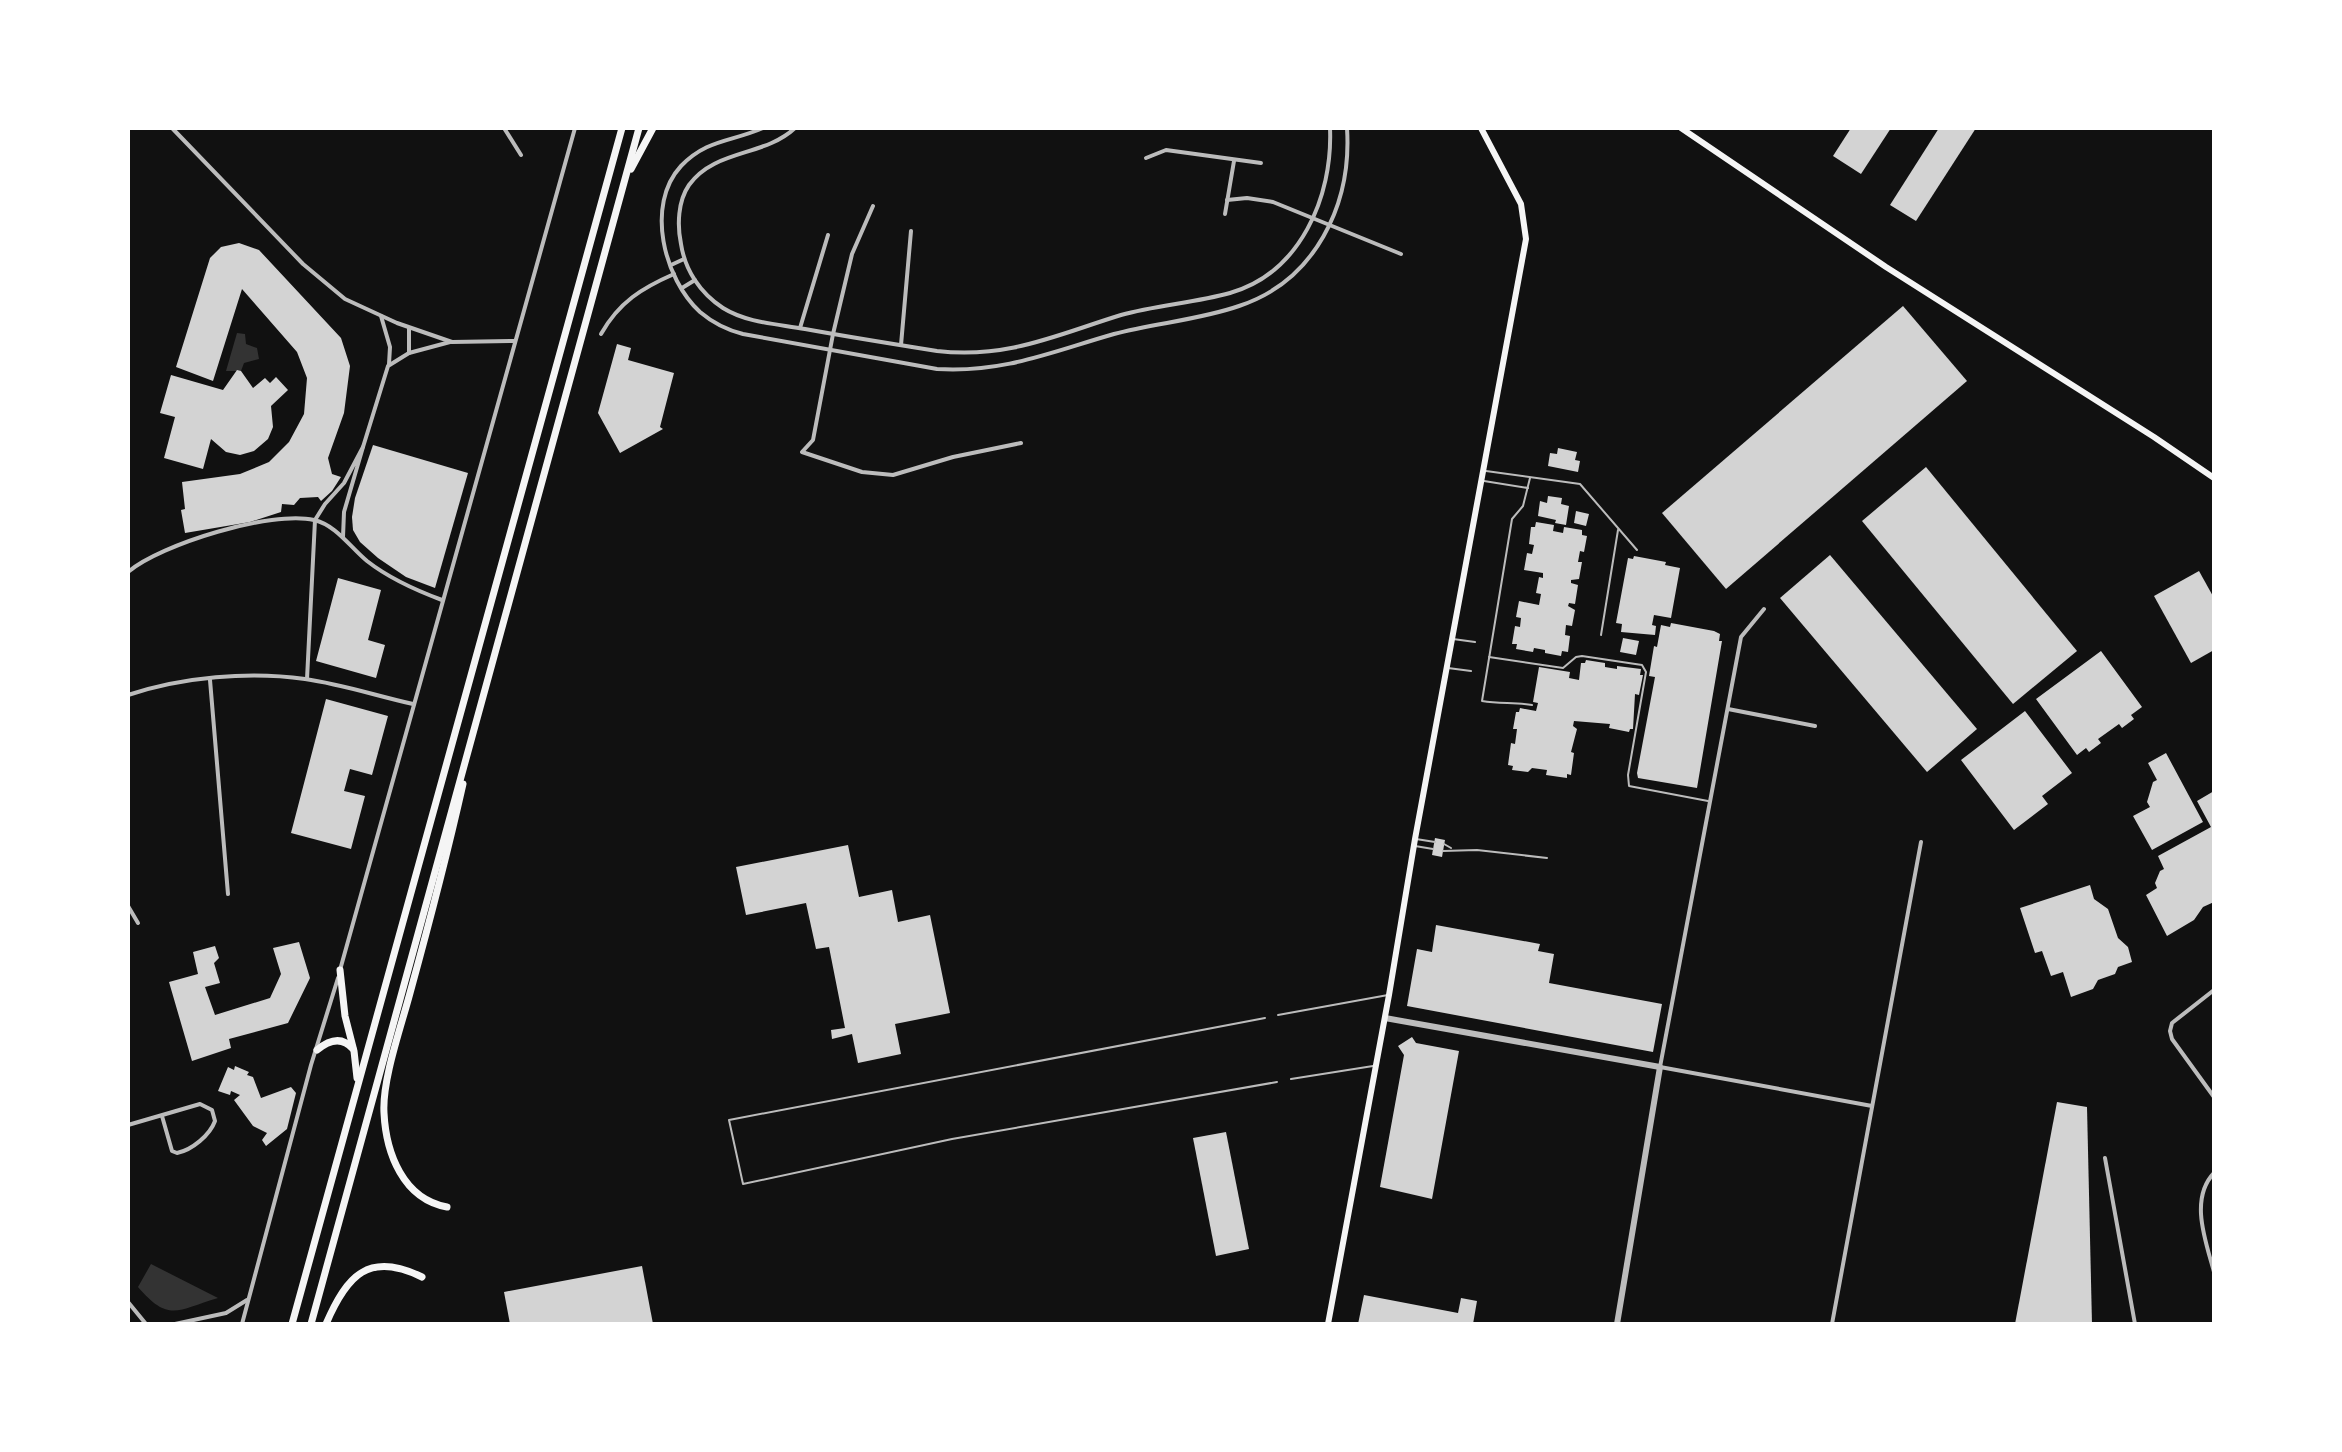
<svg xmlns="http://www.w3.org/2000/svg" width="2342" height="1452" font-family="Inter,sans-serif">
<rect width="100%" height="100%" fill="#111"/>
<g fill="#333">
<polygon points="237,333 245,334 246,344 257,348 259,359 244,363 241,371 226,371"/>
<path d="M 151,1264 L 218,1298 C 177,1310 169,1323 138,1287 Z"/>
</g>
<g fill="#d3d3d3">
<polygon points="1851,128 1891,128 1861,174 1833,156"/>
<polygon points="1939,128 1976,128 1916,221 1890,205"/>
<polygon points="239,243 259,250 341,338 350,366 344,413 328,458 332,474 341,477 332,491 321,501 318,497 300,498 294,505 282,504 281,512 250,522 185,533 181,510 185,509 182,482 240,474 269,462 289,442 304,414 307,378 297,352 242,289 213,381 176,367 210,258 221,247"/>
<polygon points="1903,306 1967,381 1726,589 1662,513"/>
<polygon points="617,344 631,348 628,360 674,373 660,427 663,429 620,453 598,413"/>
<polygon points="237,370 241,371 253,388 265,378 270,383 276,377 288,390 271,406 273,427 268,439 254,451 240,455 226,452 211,439 203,469 164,458 175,417 160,413 171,375 223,390"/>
<polygon points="373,445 468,473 435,588 406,577 378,558 360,542 353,530 352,517 355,498"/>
<polygon points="1558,448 1577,452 1575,460 1580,461 1578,472 1548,466 1550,453 1557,454"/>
<polygon points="1926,467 2077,651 2013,704 1862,521"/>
<polygon points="1548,496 1562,498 1561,504 1569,506 1566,525 1555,523 1556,520 1538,516 1540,501 1547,503"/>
<polygon points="1576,511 1589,514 1586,526 1574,523"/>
<polygon points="1536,522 1554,525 1553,531 1563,533 1564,527 1582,530 1582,535 1587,536 1584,552 1580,551 1578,562 1582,562 1579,579 1571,580 1571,583 1578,585 1575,604 1569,603 1568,606 1575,610 1572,626 1566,625 1565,635 1570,636 1568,652 1562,651 1561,656 1545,653 1545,650 1534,648 1533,652 1516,649 1517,644 1512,644 1515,626 1520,627 1521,618 1516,617 1519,601 1539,605 1541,594 1536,593 1539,577 1543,578 1543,573 1524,570 1527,553 1532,554 1534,545 1529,544 1531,527 1535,527"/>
<polygon points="1830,555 1977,729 1927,772 1780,598"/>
<polygon points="1634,556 1666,562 1665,565 1680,568 1671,618 1654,615 1652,625 1656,626 1655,635 1621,632 1622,624 1616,623 1628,558 1633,559"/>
<polygon points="2199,571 2214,598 2214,650 2191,663 2154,596"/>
<polygon points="338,578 381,590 368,640 385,645 376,678 316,661"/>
<polygon points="1671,623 1714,631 1720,634 1719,641 1722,641 1697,788 1638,778 1637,773 1655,677 1649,676 1654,646 1657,647 1661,625 1670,627"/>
<polygon points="1623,638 1639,641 1636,655 1620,652"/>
<polygon points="2101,651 2142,707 2131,715 2134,719 2122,728 2119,724 2098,739 2101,743 2089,752 2086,748 2077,755 2036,699"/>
<polygon points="1586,660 1605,663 1605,667 1617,669 1617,666 1641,669 1640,675 1643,675 1639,695 1635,694 1633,729 1630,729 1629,732 1609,728 1610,724 1574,721 1573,726 1577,729 1571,752 1574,753 1571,775 1567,774 1567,778 1546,775 1547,770 1532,768 1528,772 1512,770 1513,766 1508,765 1511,743 1515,744 1517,729 1513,729 1516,712 1519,712 1520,708 1536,711 1538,703 1533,702 1539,667 1570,672 1569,678 1579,680 1581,663 1585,663"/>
<polygon points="326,699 388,716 372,775 350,769 344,791 365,796 351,849 291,833"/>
<polygon points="2025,711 2072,773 2042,796 2048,804 2014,830 1961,760"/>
<polygon points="2166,753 2203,822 2152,850 2133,816 2150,807 2147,802 2153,782 2157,780 2148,763"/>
<polygon points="2214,791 2214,902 2203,907 2194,920 2167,936 2146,895 2157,888 2155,883 2160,871 2164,869 2158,856 2211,827 2197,801"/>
<polygon points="1435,838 1445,840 1442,857 1432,855"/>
<polygon points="848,845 859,897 892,890 898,922 930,915 950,1013 895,1024 901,1054 858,1063 852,1034 832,1039 831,1030 845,1028 829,947 816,949 806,903 746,915 736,867"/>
<polygon points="2090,885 2094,899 2108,909 2118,938 2128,947 2132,962 2118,967 2115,974 2098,980 2093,989 2071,997 2063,972 2051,976 2042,951 2035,953 2020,908"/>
<polygon points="1436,925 1540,944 1538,951 1554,954 1549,983 1662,1004 1653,1052 1407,1006 1417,949 1432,952"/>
<polygon points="299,942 310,978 288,1023 229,1039 231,1048 192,1061 169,982 198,974 193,952 215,946 219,958 214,963 220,983 205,987 215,1015 270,998 281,974 273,948"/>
<polygon points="1412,1037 1416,1043 1459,1051 1432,1199 1380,1187 1404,1055 1398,1046"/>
<polygon points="235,1066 249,1072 247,1075 253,1077 261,1098 291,1087 296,1093 287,1129 266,1146 262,1140 267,1133 253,1126 234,1100 240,1095 231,1091 230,1095 218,1091 228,1067 234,1070"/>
<polygon points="2057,1102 2087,1107 2092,1324 2015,1324"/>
<polygon points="1226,1132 1249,1249 1216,1256 1193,1138"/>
<polygon points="642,1266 653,1324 510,1324 504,1292"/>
<polygon points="1364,1295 1458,1313 1461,1298 1477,1301 1473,1324 1358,1324"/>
</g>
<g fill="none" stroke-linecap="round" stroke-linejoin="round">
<g stroke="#bcbcbc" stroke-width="2">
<polyline points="1486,471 1580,484 1637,550"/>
<path d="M 1530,478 L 1523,506 L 1512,519 L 1482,701 C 1500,704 1515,702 1532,705"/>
<polyline points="1484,481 1528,488"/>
<polyline points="1601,635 1618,530"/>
<polyline points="1453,639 1475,642"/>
<polyline points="1489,657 1563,668 1576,657 1582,656 1642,665 1646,672 1628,775 1629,786 1708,801"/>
<polyline points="1448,668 1471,671"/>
<polyline points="1416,839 1435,842"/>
<polyline points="1444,844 1451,848"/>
<polyline points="1415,846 1433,849"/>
<polyline points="1443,851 1477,850 1547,858"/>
<polyline points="1278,1015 1388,995"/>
<polyline points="1265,1018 729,1120 743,1184 952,1139 1277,1082"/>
<polyline points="1291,1079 1373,1066"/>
</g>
<g stroke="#bcbcbc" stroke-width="4">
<polyline points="172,128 303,264 345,299 397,323 452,342 514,341"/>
<polyline points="504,128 521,155"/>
<path d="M 763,128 C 731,142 707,139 681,166 C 645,205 664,279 700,312 C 713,323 727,330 743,334 L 937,369 C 1004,373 1051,352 1114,334 C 1155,323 1199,320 1239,306 C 1315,281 1352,205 1347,128"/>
<path d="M 795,128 C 764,157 715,149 689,185 C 678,201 677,225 681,244 C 685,270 700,293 723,308 C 747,323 778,324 805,329 C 849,337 893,344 937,351 C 1008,359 1056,335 1121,315 C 1157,305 1194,303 1230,293 C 1300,273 1333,197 1330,128"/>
<polyline points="1146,158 1166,150 1261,163"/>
<polyline points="1227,200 1247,198 1273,202 1401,254"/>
<polyline points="873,206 852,254 833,334 813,440 802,452 862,472 893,475 953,457 1021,443"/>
<polyline points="1225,214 1234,161"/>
<polyline points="671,265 684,259"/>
<polyline points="682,288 695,280"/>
<polyline points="381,316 390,347 389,364"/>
<polyline points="409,328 409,353"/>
<polyline points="800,328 828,235"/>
<path d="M 601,334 C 619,302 642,288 674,274"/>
<polyline points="901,345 911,231"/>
<polyline points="363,447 388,366 409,353 450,342"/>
<path d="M 128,572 C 161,544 272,510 314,520 C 336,525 350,547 367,561 C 390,579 415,590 442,600"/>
<polyline points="1764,609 1741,637 1660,1067 1872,1106"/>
<polyline points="307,679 315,520 325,504 344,483 363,447 344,512 343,537"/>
<polyline points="210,680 228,894"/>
<path d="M 128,695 C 182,677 249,671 305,679 C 341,684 377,696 413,704"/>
<polyline points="1728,709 1815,726"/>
<polyline points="128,906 138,923"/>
<polyline points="340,970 575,128"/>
<polyline points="2214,990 2172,1023 2170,1031 2172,1039 2214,1097"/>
<path d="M 128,1125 L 200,1104 L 212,1110 L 215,1121 C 210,1135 192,1150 177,1153 L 172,1151 L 162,1116"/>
<polyline points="2105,1158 2135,1324"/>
<path d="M 2214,1173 C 2189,1199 2206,1242 2214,1272"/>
<polyline points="128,1302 146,1324"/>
<polyline points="175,1324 226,1313 247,1300"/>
<polyline points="242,1324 311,1065 338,978"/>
<polyline points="1832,1324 1921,842"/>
</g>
<polyline stroke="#bcbcbc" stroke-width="6" points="1385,1018 1660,1067 1617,1324"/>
<g stroke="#f5f5f5" stroke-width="6">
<polyline points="1681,128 1886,267 2154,437 2214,478"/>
<polyline points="1328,1324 1389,995 1415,839 1526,239 1521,204 1481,128"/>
</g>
<g stroke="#f5f5f5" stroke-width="7">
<polyline points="631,169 653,128"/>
<polyline points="340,970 345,1016 354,1051 357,1078"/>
<path d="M 317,1050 C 329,1040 342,1036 353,1049"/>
<path d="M 447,1207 C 403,1199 386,1153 384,1113 C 382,1080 401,1027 410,993 C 429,924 447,855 463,784"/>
<polyline points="292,1324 622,128"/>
<polyline points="311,1324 639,128"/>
<path d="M 326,1324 C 347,1275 369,1251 422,1277"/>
</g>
</g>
<rect width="2342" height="1452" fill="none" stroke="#ffffff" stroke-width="260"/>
</svg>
